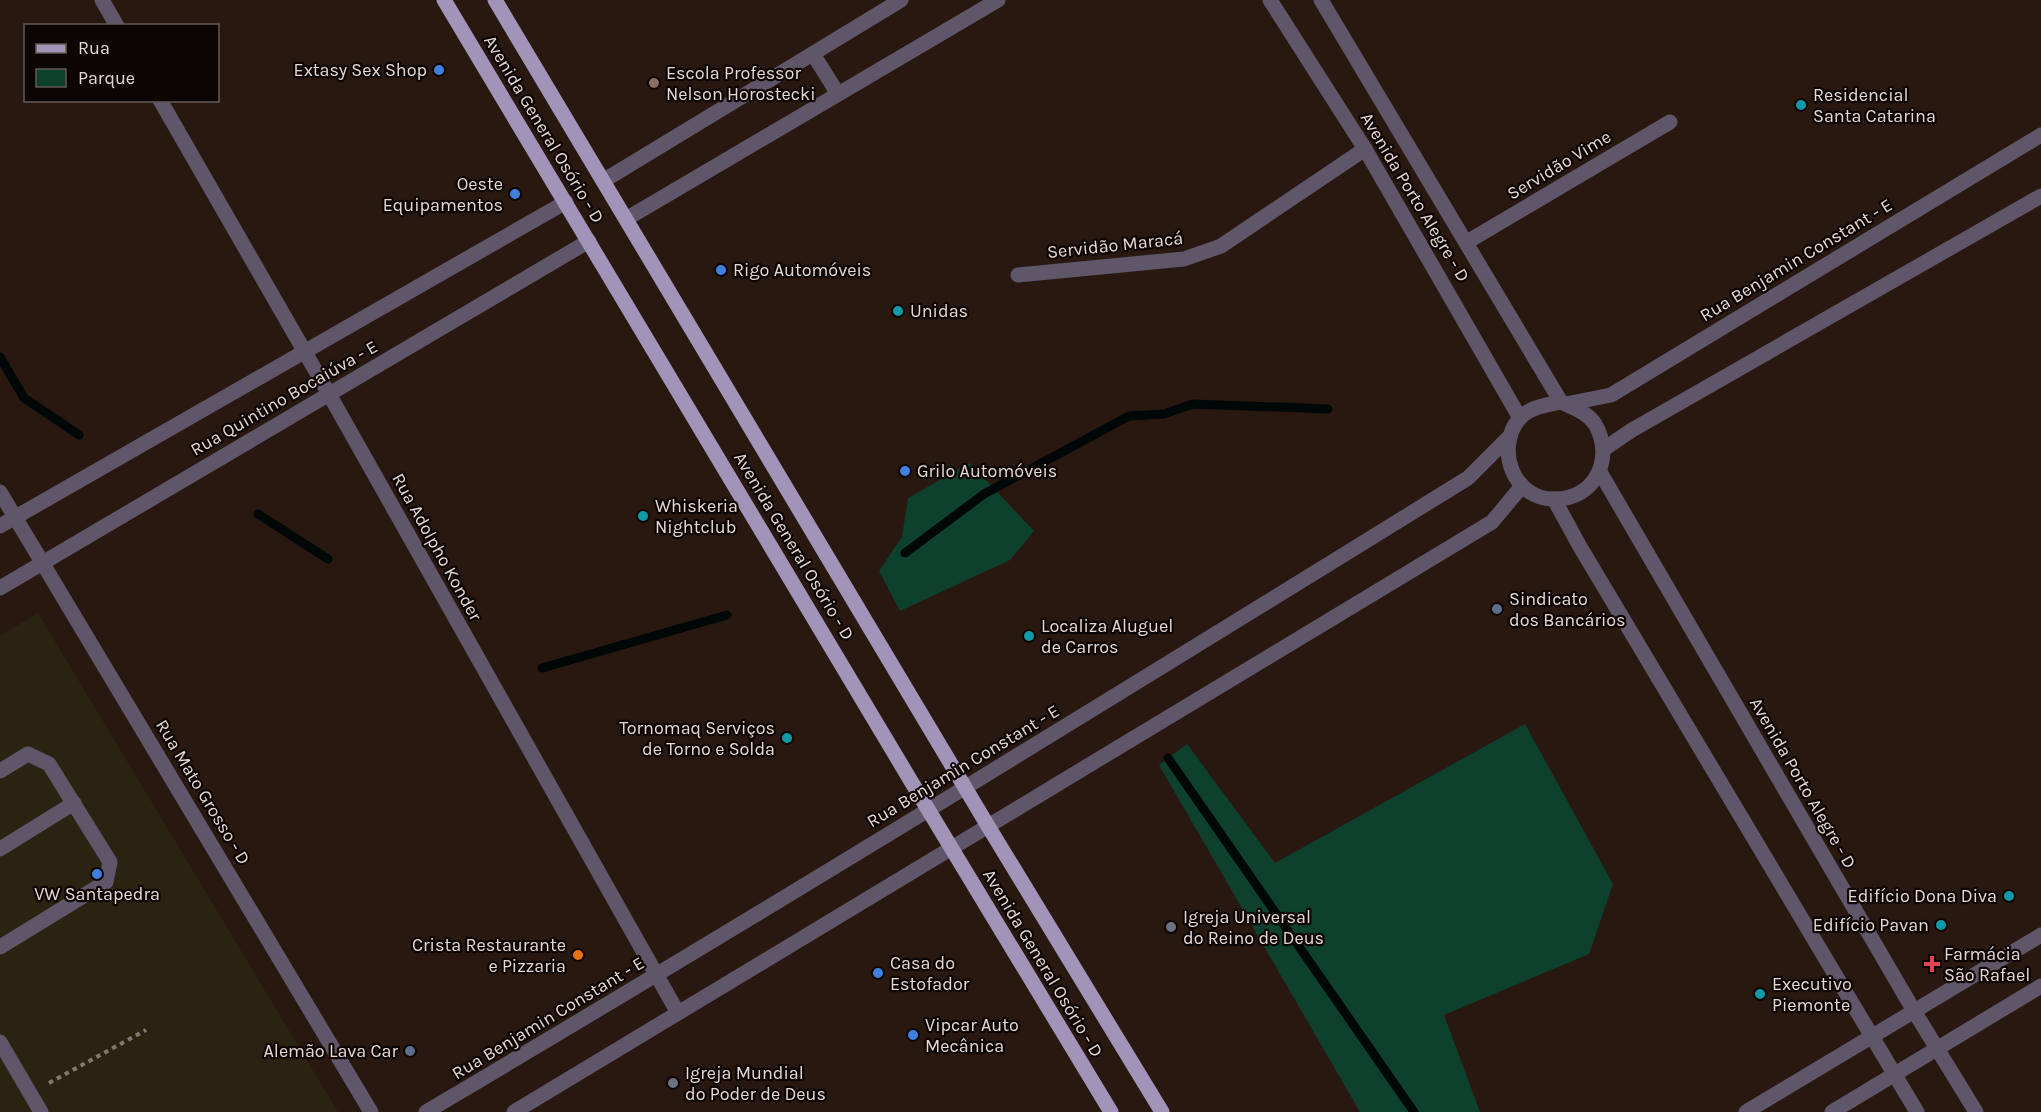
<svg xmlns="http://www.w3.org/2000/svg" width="2041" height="1112" font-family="Karla,sans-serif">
<rect width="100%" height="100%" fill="#291810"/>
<polygon fill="#2a2312" points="38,613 338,1112 0,1112 0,636"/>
<g fill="#0d412e">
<polygon points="970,463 1034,531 1010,560 900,611 879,571 902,537 908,498"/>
<polygon points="1525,724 1613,884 1589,954 1444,1015 1480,1112 1360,1112 1159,765 1187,744 1275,863"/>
</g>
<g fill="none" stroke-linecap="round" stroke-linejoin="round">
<g stroke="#000707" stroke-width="9">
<polyline points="0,357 24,398 79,435"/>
<polyline points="258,514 328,559"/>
<polyline points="905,553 984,494 1129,416 1164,414 1193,404 1328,409"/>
<polyline points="542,668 727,615"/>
<polyline points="1168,758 1414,1112"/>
</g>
<polyline stroke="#85766f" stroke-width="4" stroke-dasharray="4.5 4.5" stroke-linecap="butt" points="49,1083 146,1030"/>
<g stroke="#5f5769" stroke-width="15">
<polyline points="102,0 117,26"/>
<polyline points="1270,0 1365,149 1520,418"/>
<polyline points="1321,0 1561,402"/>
<polyline points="813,54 838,94"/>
<polyline points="160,100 329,394 678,1013"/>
<polyline points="603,181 901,0"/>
<polyline points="626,219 998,0"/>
<polyline points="1467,242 1670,122"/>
<polyline points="1018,275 1184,259 1221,246 1365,149"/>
<path d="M 1561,402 C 1573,408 1587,412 1595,424 C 1615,458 1595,500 1554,499 C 1513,499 1495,449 1519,419 C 1529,407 1547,405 1561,402 Z"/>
<polyline points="1566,404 1611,395 2041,135"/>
<polyline points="1604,449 1632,430 2041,196"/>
<polyline points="1600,472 1914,1011 1976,1112"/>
<polyline points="0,492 371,1112"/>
<polyline points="1554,499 1579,545 1917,1112"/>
<polyline points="0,526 566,202"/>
<polyline points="0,588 589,241"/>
<polyline points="0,771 28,754 49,764 110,862 106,882 0,947"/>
<polyline points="0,849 74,803"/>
<polyline points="0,1042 41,1112"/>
<path d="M 426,1112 C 776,905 1122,692 1468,478 L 1509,437"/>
<polyline points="514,1112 1492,522 1522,486"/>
<polyline points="1746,1112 2041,935"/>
<polyline points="1832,1112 2041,986"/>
</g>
<g stroke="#a293b8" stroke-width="15">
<path d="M 444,0 C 667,371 886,743 1111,1112"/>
<polyline points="495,0 988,826 1162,1112"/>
</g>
</g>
<g fill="#3f7fe0" stroke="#0c0503" stroke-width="2">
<circle cx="439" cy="70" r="6"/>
<circle cx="515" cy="194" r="6"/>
<circle cx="721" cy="270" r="6"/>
<circle cx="905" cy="471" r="6"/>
<circle cx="97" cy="874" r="6"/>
<circle cx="878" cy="973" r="6"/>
<circle cx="913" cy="1035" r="6"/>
</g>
<circle fill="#8d6e63" stroke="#0c0503" stroke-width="2" cx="654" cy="83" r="6"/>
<g fill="#0f9aa8" stroke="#0c0503" stroke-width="2">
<circle cx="1801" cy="105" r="6"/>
<circle cx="898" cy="311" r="6"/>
<circle cx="643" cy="516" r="6"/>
<circle cx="1029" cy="636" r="6"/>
<circle cx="787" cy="738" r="6"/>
<circle cx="2009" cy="896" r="6"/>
<circle cx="1941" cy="925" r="6"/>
<circle cx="1760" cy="994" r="6"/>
</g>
<g fill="#5c6f8a" stroke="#0c0503" stroke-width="2">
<circle cx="1497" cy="609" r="6"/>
<circle cx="410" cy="1051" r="6"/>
</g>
<g fill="#6b7280" stroke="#0c0503" stroke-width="2">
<circle cx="1171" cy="927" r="6"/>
<circle cx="673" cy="1083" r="6"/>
</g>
<circle fill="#e8710a" stroke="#0c0503" stroke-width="2" cx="578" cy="955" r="6"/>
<path fill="#e0444e" stroke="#0c0503" stroke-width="2" d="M1929 955h6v6h6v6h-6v6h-6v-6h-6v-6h6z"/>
<g text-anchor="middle" stroke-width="4.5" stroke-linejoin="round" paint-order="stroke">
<g font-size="18" fill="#e6d9d4" stroke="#0c0503" text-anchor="start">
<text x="427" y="76" text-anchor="end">Extasy Sex Shop</text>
<text x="666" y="79">Escola Professor<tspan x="666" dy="21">Nelson Horostecki</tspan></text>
<text x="1813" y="101">Residencial<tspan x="1813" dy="21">Santa Catarina</tspan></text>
<text x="503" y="190" text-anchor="end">Oeste<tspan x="503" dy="21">Equipamentos</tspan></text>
<text x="733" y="276">Rigo Automóveis</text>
<text x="910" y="317">Unidas</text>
<text x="917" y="477">Grilo Automóveis</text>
<text x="655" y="512">Whiskeria<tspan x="655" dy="21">Nightclub</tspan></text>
<text x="1509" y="605">Sindicato<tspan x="1509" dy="21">dos Bancários</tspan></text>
<text x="1041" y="632">Localiza Aluguel<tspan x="1041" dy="21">de Carros</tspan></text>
<text x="775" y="734" text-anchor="end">Tornomaq Serviços<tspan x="775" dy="21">de Torno e Solda</tspan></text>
<text x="97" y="900" text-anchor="middle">VW Santapedra</text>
<text x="1997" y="902" text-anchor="end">Edifício Dona Diva</text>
<text x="1183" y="923">Igreja Universal<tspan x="1183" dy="21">do Reino de Deus</tspan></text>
<text x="1929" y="931" text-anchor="end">Edifício Pavan</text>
<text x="566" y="951" text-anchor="end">Crista Restaurante<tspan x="566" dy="21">e Pizzaria</tspan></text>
<text x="1944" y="960">Farmácia<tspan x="1944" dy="21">São Rafael</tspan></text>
<text x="890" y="969">Casa do<tspan x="890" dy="21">Estofador</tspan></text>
<text x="1772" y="990">Executivo<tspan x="1772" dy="21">Piemonte</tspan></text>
<text x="925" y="1031">Vipcar Auto<tspan x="925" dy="21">Mecânica</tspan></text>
<text x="398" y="1057" text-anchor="end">Alemão Lava Car</text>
<text x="685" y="1079">Igreja Mundial<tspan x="685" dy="21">do Poder de Deus</tspan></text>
</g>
<g font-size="18" fill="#e6d9d4" stroke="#0c0503">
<text transform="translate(544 129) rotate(59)" y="6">Avenida General Osório - D</text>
<text transform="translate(1559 165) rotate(-31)" y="6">Servidão Vime</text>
<text transform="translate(1415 197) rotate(59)" y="6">Avenida Porto Alegre - D</text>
<text transform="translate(1115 245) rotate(-6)" y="6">Servidão Maracá</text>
<text transform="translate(1796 260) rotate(-31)" y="6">Rua Benjamin Constant - E</text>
<text transform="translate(284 398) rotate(-30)" y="6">Rua Quintino Bocaiúva - E</text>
<text transform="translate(794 546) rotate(59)" y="6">Avenida General Osório - D</text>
<text transform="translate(437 547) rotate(61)" y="6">Rua Adolpho Konder</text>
<text transform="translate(963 766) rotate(-31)" y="6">Rua Benjamin Constant - E</text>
<text transform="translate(1803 783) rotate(60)" y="6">Avenida Porto Alegre - D</text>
<text transform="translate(203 792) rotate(59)" y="6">Rua Mato Grosso - D</text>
<text transform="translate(1043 963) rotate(59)" y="6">Avenida General Osório - D</text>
<text transform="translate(548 1018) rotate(-31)" y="6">Rua Benjamin Constant - E</text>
</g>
</g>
<rect x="24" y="24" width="195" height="78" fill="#0c0503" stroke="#635a57" stroke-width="1.5"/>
<rect x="36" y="44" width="30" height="9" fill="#a293b8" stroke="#635a57" stroke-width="1.5"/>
<text x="78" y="54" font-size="18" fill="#e6d9d4">Rua</text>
<rect x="36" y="69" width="30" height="18" fill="#0d412e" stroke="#635a57" stroke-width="1.5"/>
<text x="78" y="84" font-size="18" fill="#e6d9d4">Parque</text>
</svg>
